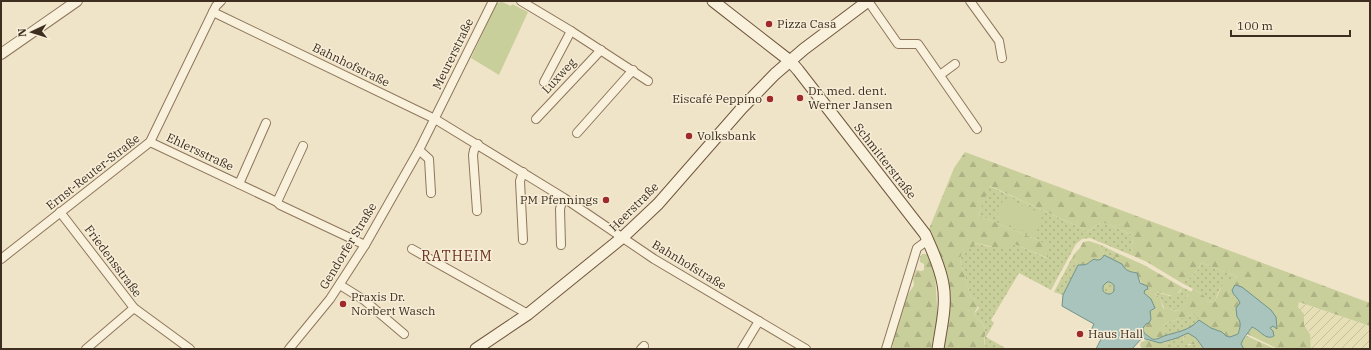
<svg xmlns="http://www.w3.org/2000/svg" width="1371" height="350" font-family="'IBM Plex Serif',serif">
<defs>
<pattern id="farmland-furrows" width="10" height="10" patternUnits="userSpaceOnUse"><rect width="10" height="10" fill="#e6deb5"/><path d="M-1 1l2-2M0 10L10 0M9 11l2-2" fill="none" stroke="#c6bf9b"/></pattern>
<pattern id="grass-dots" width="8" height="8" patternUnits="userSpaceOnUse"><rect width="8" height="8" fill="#c9cf9b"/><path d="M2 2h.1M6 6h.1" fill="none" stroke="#aeb285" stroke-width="1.8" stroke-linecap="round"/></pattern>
<pattern id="forest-firs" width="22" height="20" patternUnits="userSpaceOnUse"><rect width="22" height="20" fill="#c9cf9b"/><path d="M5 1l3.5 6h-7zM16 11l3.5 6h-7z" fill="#aeb285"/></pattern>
</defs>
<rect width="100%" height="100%" fill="#f0e4c8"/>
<polygon fill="url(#farmland-furrows)" points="1299,302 1370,326 1370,349 1311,349 1310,333 1304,325 1302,312 1298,307"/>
<g fill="url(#grass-dots)">
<path d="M 989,186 L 1088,231 L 1102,222 L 1133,235 L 1133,238 L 1131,255 L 1090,238 L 1082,239 L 1076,244 L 1051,290 L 1019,273 L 991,320 L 994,323 L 986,337 L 1007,349 L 986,349 C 983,340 986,338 985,330 C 985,324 977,319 974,314 L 979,308 L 976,300 L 971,297 L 960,260 L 962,251 L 974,243 L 990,247 L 1014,244 L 1047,258 L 1040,241 L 978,215 Z"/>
<polygon points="1101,245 1117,253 1115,255 1115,261 1104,255 1100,248"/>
<polygon points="1074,254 1074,258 1078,265 1063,295 1054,292"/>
<path d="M 1202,263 L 1238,277 C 1222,283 1221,285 1215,301 L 1208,302 C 1201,292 1191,288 1180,282 C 1191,280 1196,272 1202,263 Z"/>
<circle cx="1109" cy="288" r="6"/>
<polygon points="1182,287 1192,292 1187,296 1182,307 1179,311 1164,308 1160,298 1155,294 1156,292 1170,296 1180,292"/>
<path d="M 1194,314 L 1198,315 L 1199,320 C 1190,330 1176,334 1164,336 L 1164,327 L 1166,323 Z"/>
<polygon points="1184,335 1183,341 1189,345 1198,342 1204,349 1169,349 1170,344 1165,342"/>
</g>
<g fill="url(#forest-firs)">
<path d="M 965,152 L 1370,303 L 1370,326 L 1299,302 L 1298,307 L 1304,314 L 1304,325 L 1310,334 L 1311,349 L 1278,349 L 1247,334 L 1252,327 C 1259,330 1264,335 1271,338 L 1274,336 L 1270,328 L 1273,326 L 1276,317 L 1271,310 L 1242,287 L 1236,285 L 1236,296 L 1239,299 L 1240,303 L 1236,308 L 1237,317 C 1242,322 1240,327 1238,334 L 1230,337 L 1226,336 L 1222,332 L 1211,328 L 1199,320 L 1198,316 L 1194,314 L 1166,323 L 1164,327 L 1164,336 L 1159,339 L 1152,339 L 1144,333 L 1143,328 L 1146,324 L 1149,323 L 1151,319 L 1150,311 L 1153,310 L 1154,305 L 1149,297 L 1144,293 C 1146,286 1139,281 1137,273 C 1131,272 1125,271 1122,264 L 1115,261 L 1115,255 L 1117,253 L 1144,265 L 1182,287 C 1175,301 1169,294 1157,292 L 1155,294 L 1160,298 L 1163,308 C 1169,308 1173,311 1179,311 C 1182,307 1183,302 1186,298 C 1188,294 1191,293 1193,289 L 1204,296 L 1208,302 L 1215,301 L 1224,281 L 1238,277 L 1202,263 C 1195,272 1192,280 1180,282 L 1147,262 L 1131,255 L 1133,238 L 1133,235 L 1102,222 L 1088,231 L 990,186 L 978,215 L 1040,241 L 1048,246 L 1048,258 L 1014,244 L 1006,250 L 975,243 L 971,249 L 962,251 L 960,260 L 971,297 C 983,303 978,305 974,314 C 977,319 985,324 985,330 C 986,338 982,339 986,349 L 941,349 L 945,326 L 929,229 L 954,168 Z"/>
<path d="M 1089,241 L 1101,245 L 1100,248 L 1104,255 L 1103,258 L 1097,261 L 1094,259 C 1088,265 1085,265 1078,265 L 1074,258 L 1074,254 L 1080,248 L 1083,242 Z"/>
<polygon points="922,254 928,254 935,273 937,306 937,321 931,349 892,349 895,332 907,296 914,285 913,278 916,270 921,271 924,270 924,264 920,262 920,257"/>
<path d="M 1185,333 C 1191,332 1196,336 1198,342 L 1195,344 L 1186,344 L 1183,341 Z"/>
<polygon points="1247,336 1275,349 1244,349 1241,344 1242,340"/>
<path d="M 1147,340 C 1155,343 1163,341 1170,344 L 1169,349 L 1143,349 L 1140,346 L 1141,342 Z"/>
</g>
<g fill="#c9cf9b">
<polygon points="502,2 511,6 512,4 528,12 499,75 471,58 497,3"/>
<polygon points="1004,198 1043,214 1035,236 995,219"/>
</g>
<path fill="#a9c4bc" stroke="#6f938a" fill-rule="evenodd" d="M 1104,255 L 1122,264 C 1125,271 1131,272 1137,273 L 1140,283 L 1147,286 L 1148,289 L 1145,290 L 1144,293 L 1151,299 L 1155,308 L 1150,311 L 1151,319 L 1149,323 L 1146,324 L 1143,328 L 1144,333 L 1152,339 C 1157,340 1159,338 1164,336 C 1176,332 1189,331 1199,320 L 1211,328 L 1222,332 L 1226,336 L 1230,337 L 1238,334 C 1240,328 1242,322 1237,317 L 1236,308 L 1240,303 C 1238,297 1233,296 1232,290 L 1235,285 L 1242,287 L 1271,310 L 1276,317 L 1277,329 L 1273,326 L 1270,328 L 1273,331 L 1274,336 C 1266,341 1260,330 1252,327 C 1248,333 1243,338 1241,344 L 1244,349 L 1204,349 L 1196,338 L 1188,333 L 1177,338 L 1160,343 L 1142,338 L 1132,349 L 1096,349 L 1101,339 L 1090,332 L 1094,324 L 1062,306 L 1063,295 L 1078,265 C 1089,265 1086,264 1094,259 C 1098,261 1102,260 1104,255 ZM 1107,282 L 1110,282 L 1114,285 L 1114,291 C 1111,295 1107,295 1103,291 L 1103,286 Z"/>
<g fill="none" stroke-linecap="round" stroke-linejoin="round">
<g stroke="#8d765c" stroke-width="10">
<g id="minor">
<polyline points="521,1 571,31 648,81"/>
<polyline points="868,1 898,44 918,44 977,129"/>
<polyline points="970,1 999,41 1002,58"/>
<polyline points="213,12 435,119 564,198 654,259 806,349"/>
<polyline points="940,75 955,64"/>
<polyline points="544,82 571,31"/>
<polyline points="536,119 601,50"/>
<polyline points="577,133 633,70"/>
<polyline points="150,142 277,202 280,205 365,245"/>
<polyline points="419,150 429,159 431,193"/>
<polyline points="523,172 520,181 523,240"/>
<polyline points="239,184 266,123"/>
<polyline points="277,202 303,146"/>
<polyline points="477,211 473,155 474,150 478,144"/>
<polyline points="60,212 134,308 190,349"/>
<polyline points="561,245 560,209 563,198"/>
<polyline points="412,249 528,314"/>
<polyline points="1,259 150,142 213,12 216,6 221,1"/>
<polyline points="340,285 364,300 404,334"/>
<polyline points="86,349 134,308"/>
<polyline points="289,349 330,299 365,245 419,150 493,1"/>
<polyline points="641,349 644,346"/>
<polyline points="742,349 759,321"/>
<polyline points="886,349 917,248 928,240"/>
</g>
</g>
<g stroke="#8d765c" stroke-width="12">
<polyline id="tertiary" points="1,54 77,1"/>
</g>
<g stroke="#6f573f" stroke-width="13">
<g id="secondary">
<path d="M 713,1 L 790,61 L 798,70 L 925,234 C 932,250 940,266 943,284 C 947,305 941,328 938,349"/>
<polyline points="476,349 528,314 623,237 658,204 742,108 775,74 804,49 868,1"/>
</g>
</g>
<use href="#minor" stroke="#faf1dc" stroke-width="8"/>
<use href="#tertiary" stroke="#faf1dc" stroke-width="10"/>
<use href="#secondary" stroke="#faf1dc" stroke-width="11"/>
</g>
<g fill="#9e2a2b" stroke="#f7eed8" stroke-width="1.5">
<circle cx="769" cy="24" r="4"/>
<circle cx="800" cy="98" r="4"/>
<circle cx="770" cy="99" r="4"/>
<circle cx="689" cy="136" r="4"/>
<circle cx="606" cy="200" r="4"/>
<circle cx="343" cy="304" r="4"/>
<circle cx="1080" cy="334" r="4"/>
</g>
<g text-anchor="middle" stroke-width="3" stroke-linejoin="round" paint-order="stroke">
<g font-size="12" fill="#3d2e20" stroke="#f7eed8" text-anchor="start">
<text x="777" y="28">Pizza Casa</text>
<text x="808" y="95">Dr. med. dent.<tspan x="808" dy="14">Werner Jansen</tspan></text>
<text x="762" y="103" text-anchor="end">Eiscafé Peppino</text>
<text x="697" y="140">Volksbank</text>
<text x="598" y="204" text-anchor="end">PM Pfennings</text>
<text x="351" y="301">Praxis Dr.<tspan x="351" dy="14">Norbert Wasch</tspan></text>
<text x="1088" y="338">Haus Hall</text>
</g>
<g font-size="12" fill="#3d2e20" stroke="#f7eed8">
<text transform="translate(453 54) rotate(-64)" y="4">Meurerstraße</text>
<text transform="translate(351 65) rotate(26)" y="4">Bahnhofstraße</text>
<text transform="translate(559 76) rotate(-47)" y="4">Luxweg</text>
<text transform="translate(200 152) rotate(25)" y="4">Ehlersstraße</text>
<text transform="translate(885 161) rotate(52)" y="4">Schmitterstraße</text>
<text transform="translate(93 172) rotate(-38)" y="4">Ernst-Reuter-Straße</text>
<text transform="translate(634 207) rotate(-45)" y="4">Heerstraße</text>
<text transform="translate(348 246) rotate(-59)" y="4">Gendorfer Straße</text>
<text transform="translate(113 261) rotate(53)" y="4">Friedensstraße</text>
<text transform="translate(689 265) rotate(31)" y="4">Bahnhofstraße</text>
</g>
<g font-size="14" letter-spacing="1" fill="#6b2e1e" stroke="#f7eed8">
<text x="457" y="261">RATHEIM</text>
</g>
</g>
<rect width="1371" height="350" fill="none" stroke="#3d2e20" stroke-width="4"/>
<g transform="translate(32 32) rotate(266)" stroke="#f7eed8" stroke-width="3" paint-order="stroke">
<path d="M0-3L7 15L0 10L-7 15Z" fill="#3d2e20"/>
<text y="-6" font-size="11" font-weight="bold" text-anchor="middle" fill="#3d2e20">N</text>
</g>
<path d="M1231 30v6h119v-6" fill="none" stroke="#3d2e20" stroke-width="2"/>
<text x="1237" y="30" font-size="12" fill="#3d2e20" stroke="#f7eed8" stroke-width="3" paint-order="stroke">100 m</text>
</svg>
